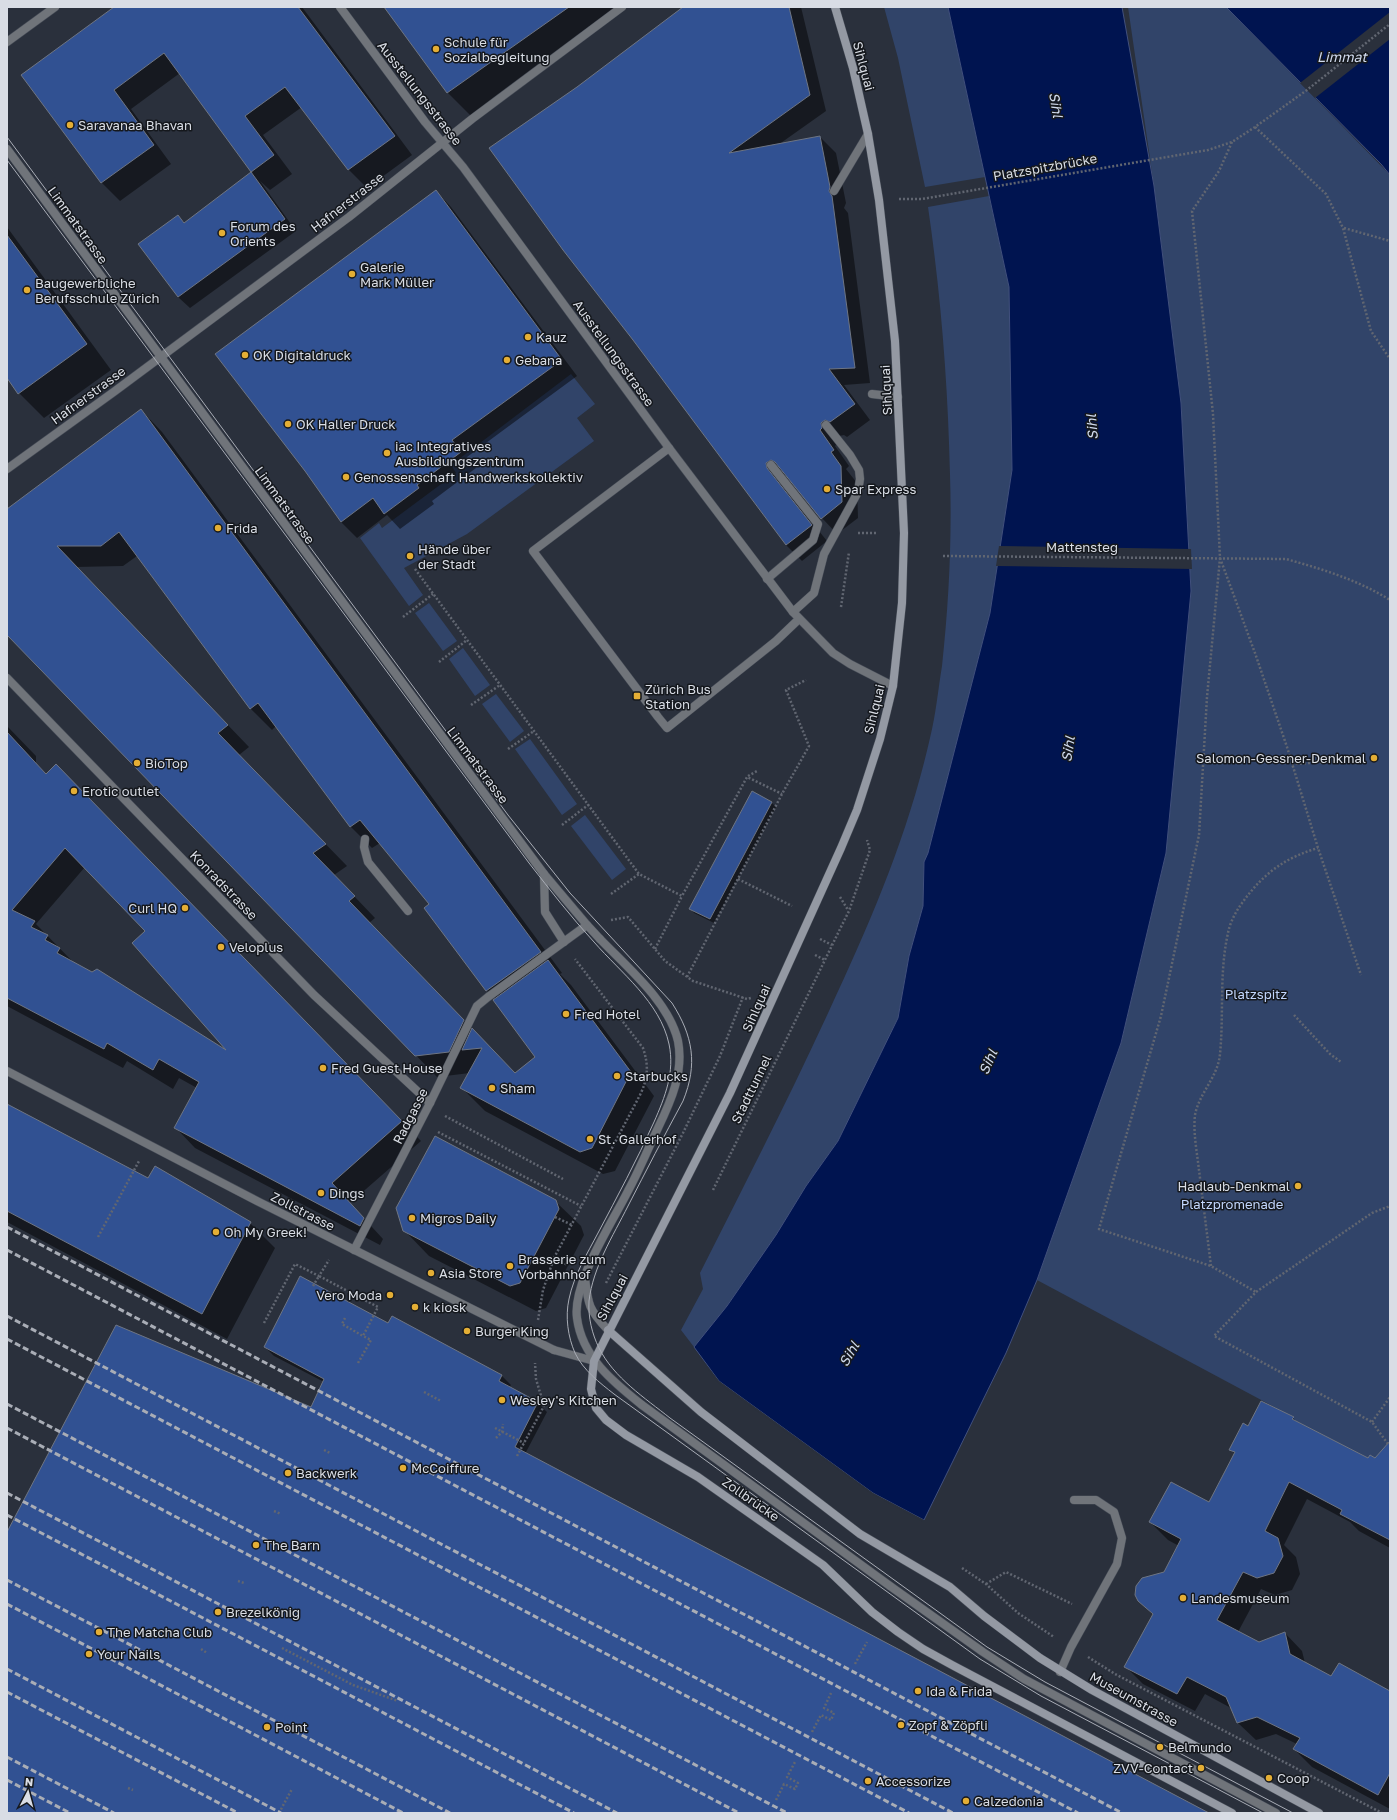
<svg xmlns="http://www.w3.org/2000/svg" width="1397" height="1820" font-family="'Golos Text',sans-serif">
<rect width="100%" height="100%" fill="#2a303c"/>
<g fill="#314469">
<polygon points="884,7 948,7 985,177 925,187 898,58"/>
<polygon points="1128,7 1226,7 1390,175 1390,1442 1375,1458 1370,1455 1368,1458 1292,1419 1293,1417 1037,1280 1121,1043 1166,853 1191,591 1181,403 1154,186"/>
<path d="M 989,196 L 1009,287 L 1012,470 L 990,613 L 928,854 L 924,862 L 923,906 L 909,956 L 898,1018 L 838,1141 L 806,1186 L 776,1235 L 727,1306 L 694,1347 L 681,1330 L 703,1289 L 700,1273 C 744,1186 788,1100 829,1011 C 871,921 908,835 930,738 C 936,714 938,690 942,666 C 949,602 952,539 950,475 C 948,385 941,296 928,207 Z"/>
<polygon points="571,374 595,404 577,418 594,441 467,534 404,568 423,595 409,606 360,538 379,523 382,528 456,473 451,465"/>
<polygon points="429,603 457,641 443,651 415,613"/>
<polygon points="463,648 490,685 475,696 449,659"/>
<polygon points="496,694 524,731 510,742 482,704"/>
<polygon points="530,739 577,804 562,815 515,749"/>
<polygon points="585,815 626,869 612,880 571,826"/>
</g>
<g fill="#001450" stroke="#41507d">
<polygon points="948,7 1122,7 1154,186 1181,403 1191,591 1166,853 1121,1043 1037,1280 1006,1353 924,1520 873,1493 719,1381 694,1347 727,1306 776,1235 806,1186 838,1141 898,1018 909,956 923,906 924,862 928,853 990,613 1012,470 1009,287"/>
<polygon points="1226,7 1390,7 1390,175 1381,164"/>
</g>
<g fill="#2a303c">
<polygon points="1390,12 1390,39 1315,98 1300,83"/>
<polygon points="999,546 1191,549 1192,569 996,566"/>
<polygon points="692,1346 719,1381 873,1493 924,1520 923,1522 872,1494 718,1383"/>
</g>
<g fill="#0007" fill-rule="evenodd">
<polygon points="114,7 302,7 412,155 367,188 349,170 302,107 263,135 292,174 270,190 260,181 296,231 190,308 178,297 139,244 178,216 185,223 253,172 180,73 131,109 171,164 120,201 102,183 22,75"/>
<polygon points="385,7 625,7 471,116 448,93"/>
<polygon points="685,7 801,7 826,111 778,145 820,137 836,153 846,203 844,208 848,213 870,383 844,385 870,420 847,437 844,435 839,436 837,444 835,446 849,466 846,469 857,483 858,518 837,534 822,518 786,475 781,479 782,485 827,541 802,561 786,545 634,339 578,88"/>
<polygon points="436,191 451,207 577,376 467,457 476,468 432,501 434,504 400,529 387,515 357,538 341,522 306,470"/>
<polygon points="7,227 111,370 44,418 19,393 7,377"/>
<path d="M 141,410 L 162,432 L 562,973 L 560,974 L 571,985 L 654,1096 L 615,1171 L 603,1174 L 485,1111 L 462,1088 L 470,1073 L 437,1077 L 7,634 L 7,509 ZM 137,556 L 250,708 L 272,730 L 276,726 L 351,827 L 372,848 L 380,843 L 430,904 L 425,908 L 487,991 L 496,999 L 536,1057 L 516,1074 L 369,923 L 375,918 L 334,875 L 347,866 L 239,755 L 249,747 L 76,567 L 123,566 Z"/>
<path d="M 7,726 L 36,756 L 36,763 L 47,775 L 76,785 L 421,1141 L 350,1203 L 383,1239 L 380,1245 L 195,1148 L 176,1128 L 197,1088 L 179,1078 L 173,1089 L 127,1061 L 123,1068 L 7,1006 ZM 85,867 L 147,931 L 230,1053 L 76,965 L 36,924 Z"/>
<polygon points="752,792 772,803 776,807 714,923 694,913 690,908"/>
<polygon points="7,1105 148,1180 250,1223 275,1248 227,1339 7,1222"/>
<polygon points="555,1201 581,1226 584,1235 546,1308 536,1311 429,1256 404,1230"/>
<polygon points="389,1325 502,1376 511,1385 509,1388 538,1403 547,1412 525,1454 1208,1813 7,1813 7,1535 311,1408 324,1382 274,1356 265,1347"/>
<polygon points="1293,1418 1299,1424 1368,1459 1376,1459 1390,1443 1390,1548 1359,1531 1350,1522 1307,1499 1284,1545 1296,1557 1300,1574 1292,1590 1275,1595 1261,1589 1238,1632 1259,1643 1285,1633 1302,1651 1305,1663 1331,1677 1390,1692 1390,1809 1312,1767 1294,1749 1297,1744 1276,1734 1256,1740 1238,1723 1231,1708 1205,1694 1195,1711 1143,1684 1126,1667 1153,1615 1139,1601 1164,1573 1179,1546 1168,1540 1150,1522 1210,1504 1235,1454 1231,1449 1249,1427"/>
</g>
<g fill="#315192" stroke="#6e7583" fill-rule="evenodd">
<polygon points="114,7 298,7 395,136 348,170 285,87 245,116 274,155 251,172 164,53 114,90 154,145 101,183 21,75"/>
<polygon points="384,7 569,7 447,93"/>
<polygon points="683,7 789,7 810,95 729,153 820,136 830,187 829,191 832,196 855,368 829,369 855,404 830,422 825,420 821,423 822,428 820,430 834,450 831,452 841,466 842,502 821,519 775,462 771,460 766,463 767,468 812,525 786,545 633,340 563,250 489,148 577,87"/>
<polygon points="251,172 285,219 178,297 138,244 178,215 184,223"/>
<polygon points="436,190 562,360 452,440 461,452 417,485 419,488 384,514 373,498 341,522 305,471 215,354"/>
<polygon points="7,235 87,344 18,394 7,378"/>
<polygon points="141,409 541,952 486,991 424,908 429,904 360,820 350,827 258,703 250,709 119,532 101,546 57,546 228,725 218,733 326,844 313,853 355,896 349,901 464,1020 449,1052 415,1056 7,635 7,509"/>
<path d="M 7,732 L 46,774 L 56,764 L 402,1121 L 332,1183 L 364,1218 L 360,1226 L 174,1128 L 199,1082 L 159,1059 L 153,1070 L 107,1043 L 104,1049 L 7,998 ZM 65,848 L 145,931 L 132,943 L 226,1050 L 97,969 L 92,972 L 57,953 L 60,948 L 45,940 L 48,935 L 31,927 L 35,921 L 12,910 Z"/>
<polygon points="752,791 772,802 710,919 689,909"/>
<polygon points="548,960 631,1072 592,1148 580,1152 460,1088 482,1048 462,1050 472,1028 515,1073 535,1057 493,1000"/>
<polygon points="7,1104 148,1178 155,1166 251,1222 202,1314 7,1211"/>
<polygon points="435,1136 556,1200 559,1209 520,1283 510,1286 403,1231 396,1208"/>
<polygon points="300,1276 388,1323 392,1316 502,1375 499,1381 538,1402 515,1447 1209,1813 7,1813 7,1532 116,1325 311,1407 324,1379 264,1347"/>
<polygon points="1261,1401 1294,1417 1292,1419 1368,1458 1370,1455 1375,1458 1390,1441 1390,1540 1340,1514 1342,1510 1289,1482 1265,1531 1278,1538 1283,1556 1274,1573 1257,1578 1243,1572 1217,1620 1259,1642 1285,1632 1290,1654 1331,1676 1339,1663 1390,1691 1390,1773 1378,1795 1293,1749 1300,1738 1257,1717 1237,1723 1226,1697 1187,1677 1177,1694 1124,1667 1153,1614 1138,1601 1135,1595 1136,1586 1142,1578 1164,1572 1181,1539 1149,1522 1171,1482 1209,1502 1235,1452 1229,1450 1243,1423 1248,1426"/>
</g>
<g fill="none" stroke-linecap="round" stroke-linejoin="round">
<g stroke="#464c57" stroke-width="9">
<g id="lane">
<polyline points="834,191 868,134"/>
<polyline points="872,394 898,397"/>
<polyline points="669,448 533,551 658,717 667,728 776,641 799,619"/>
<polyline points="767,579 813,540 818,524 771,465"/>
<polyline points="793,612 814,593 824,554 858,492 860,479 859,470 850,455 826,425"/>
<polyline points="365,839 364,847 368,862 408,911"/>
<path d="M 600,939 C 627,967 669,1002 678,1041 C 684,1072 671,1101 658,1128 C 648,1149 639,1171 628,1191 C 612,1223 572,1283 577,1318 C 582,1357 613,1382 642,1405"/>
<path d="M 585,1278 C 588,1305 589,1310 608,1330"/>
<polyline points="554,1350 594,1361"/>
<polyline points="890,1586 983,1652 1024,1679 1276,1813"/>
<polyline points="1060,1672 1071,1647 1117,1564 1122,1538 1114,1512 1096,1500 1074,1500"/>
</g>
</g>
<g stroke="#464c57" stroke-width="9">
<g id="street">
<polyline points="340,7 425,122 463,167 669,448 793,612 833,653 850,664 893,686"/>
<polyline points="7,42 55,7"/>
<polyline points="7,149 544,874 587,925 600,939"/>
<polyline points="7,469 115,391 349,217 472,119 622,7"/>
<polyline points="7,678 314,995 430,1103"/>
<polyline points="544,874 545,912 564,942"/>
<polyline points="7,1071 259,1202 554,1350"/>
<polyline points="354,1250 430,1103 477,1006 488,997 587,925"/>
</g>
</g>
<g stroke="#464c57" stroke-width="9">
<g id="secondary">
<polyline points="835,7 853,68 868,134 879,200 895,341 904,533 902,603 893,686 880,739 857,810 841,848 730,1093 594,1361 591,1389 596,1408 606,1420 626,1435 698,1477 823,1565 872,1612 898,1632 923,1649 952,1665 1232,1813"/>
<polyline points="608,1330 701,1412 860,1534 950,1587 984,1616 1040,1658 1092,1690 1319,1813"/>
</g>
</g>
<g stroke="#616671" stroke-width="2.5" stroke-dasharray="2 2" stroke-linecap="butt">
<polyline points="1255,127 1326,194 1343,228 1371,331 1390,359"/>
<polyline points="1232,142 1219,171 1192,211 1213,414 1220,558 1207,697 1199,835 1161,1016 1099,1229 1211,1266 1256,1292"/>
<polyline points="899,199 922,199 1208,150 1232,142 1255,127 1307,90 1390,24"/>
<polyline points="1344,228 1390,241"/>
<polyline points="858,533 877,533"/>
<path d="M 943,556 L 1286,559 C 1322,569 1358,580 1390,600"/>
<polyline points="1220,558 1255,653 1287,747 1318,848 1361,975"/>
<polyline points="415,569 639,874 682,896 747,777 782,794"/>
<polyline points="841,607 849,552"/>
<polyline points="403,617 433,594"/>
<polyline points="439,662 467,640"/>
<polyline points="471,705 500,685"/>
<polyline points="508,749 534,731"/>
<polyline points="1292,764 1363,760"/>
<polyline points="748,776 757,771"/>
<polyline points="562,825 588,805"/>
<polyline points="738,879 792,906"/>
<polyline points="611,894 639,874"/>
<polyline points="840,897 848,910"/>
<polyline points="611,920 628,917 665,961 693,981 747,999 751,998"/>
<polyline points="820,939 832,945"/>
<polyline points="655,949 682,896"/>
<polyline points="815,955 825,960"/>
<polyline points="687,977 782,794 809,746 786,690 806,680"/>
<polyline points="1294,1015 1330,1054 1341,1062"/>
<polyline points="445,1116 563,1179"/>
<polyline points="438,1132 581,1206"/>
<polyline points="713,1190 840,929 849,911 870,850 867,840"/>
<polyline points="555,1217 572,1225"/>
<polyline points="98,1237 139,1161"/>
<polyline points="554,1258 568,1265"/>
<path d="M 1211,1266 C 1207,1234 1203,1202 1199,1170 C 1197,1152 1193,1133 1195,1115 C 1199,1093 1218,1077 1220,1054 C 1224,1014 1219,973 1228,933 C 1231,917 1242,902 1253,889 C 1271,868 1291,856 1318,848"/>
<polyline points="606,1283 683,1133 720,1056 743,997"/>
<polyline points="313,1286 319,1276 378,1307 363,1336 342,1324 345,1318"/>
<path d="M 538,1320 L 543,1290 L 554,1258 L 640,1095 C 648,1078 649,1066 643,1048 L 575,959"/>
<polyline points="264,1323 295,1264 319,1276 329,1260"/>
<polyline points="358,1363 371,1340 363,1336"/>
<polyline points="424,1392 441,1401"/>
<polyline points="1372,1422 1390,1397"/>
<polyline points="495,1428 524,1443"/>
<polyline points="496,1438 502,1432 503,1424"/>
<polyline points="1388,1444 1372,1422 1214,1336 1256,1292 1372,1213 1390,1206"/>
<polyline points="324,1450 330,1453"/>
<polyline points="517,1456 544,1406 536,1379 535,1363"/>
<polyline points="274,1511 281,1514"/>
<polyline points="962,1568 986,1584 1018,1613 1054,1637"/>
<polyline points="238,1581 244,1583"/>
<polyline points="986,1584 1006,1572 1072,1604"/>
<polyline points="282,1648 353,1685 398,1701"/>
<polyline points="201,1649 207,1653"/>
<polyline points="1088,1657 1115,1674 1382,1813"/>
<polyline points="855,1664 867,1642"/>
<polyline points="812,1732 821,1715 831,1720 834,1713 824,1708 831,1693"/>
<polyline points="128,1788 133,1790"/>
<polyline points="776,1800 784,1784 795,1789 798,1783 787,1777 795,1762"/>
<polyline points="279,1813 292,1789"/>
</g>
<use href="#lane" stroke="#70747a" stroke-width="8"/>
<use href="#street" stroke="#70747a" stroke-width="8"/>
<use href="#secondary" stroke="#9499a3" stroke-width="8"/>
<g stroke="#a9adb6" stroke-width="1">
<path d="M 7,137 L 508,815 L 570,893 L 672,1003 C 693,1036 698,1064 683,1101 C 664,1136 646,1171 628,1206 C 613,1236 593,1267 589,1301 C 588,1317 592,1334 599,1348 C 614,1378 645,1398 670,1418 L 987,1647 L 1045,1682 L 1293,1813"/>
<path d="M 7,160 L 529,863 C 550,890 571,917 594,942 C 621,973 660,1002 669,1044 C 675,1072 665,1097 654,1122 C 637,1160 617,1197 598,1233 C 587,1254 574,1275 569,1299 C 565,1317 568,1337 575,1353 C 583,1370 600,1383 614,1394 L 980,1659 L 1041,1696 L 1263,1813"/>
</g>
<g stroke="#a9adb6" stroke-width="3" stroke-dasharray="6 3" stroke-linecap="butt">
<polyline points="7,1227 1122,1813"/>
<polyline points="7,1250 1078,1813"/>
<polyline points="7,1316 953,1813"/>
<polyline points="7,1339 909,1813"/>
<polyline points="7,1404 787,1813"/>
<polyline points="7,1428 739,1813"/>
<polyline points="7,1493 617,1813"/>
<polyline points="7,1515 574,1813"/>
<polyline points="7,1580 450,1813"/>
<polyline points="7,1604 403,1813"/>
<polyline points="7,1669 281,1813"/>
<polyline points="7,1692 238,1813"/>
<polyline points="7,1757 114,1813"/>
<polyline points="7,1780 70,1813"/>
</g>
<g stroke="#464c57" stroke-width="9" stroke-linecap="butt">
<polyline id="lane-bridge" points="642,1405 890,1586"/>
</g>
<use href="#lane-bridge" stroke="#70747a" stroke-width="8"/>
</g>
<g fill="#e4ae35" stroke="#15181d" stroke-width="1.5">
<circle cx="436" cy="49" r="4"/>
<circle cx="70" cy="125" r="4"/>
<circle cx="222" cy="233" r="4"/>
<circle cx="352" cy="274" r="4"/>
<circle cx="27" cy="290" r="4"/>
<circle cx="528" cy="337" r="4"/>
<circle cx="245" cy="355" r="4"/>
<circle cx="507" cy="360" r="4"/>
<circle cx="288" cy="424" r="4"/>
<circle cx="387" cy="453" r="4"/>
<circle cx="346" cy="477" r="4"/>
<circle cx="827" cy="489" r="4"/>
<circle cx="218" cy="528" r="4"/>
<circle cx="410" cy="556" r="4"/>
<rect x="633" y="692" width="8" height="8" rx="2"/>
<circle cx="1374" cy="758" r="4"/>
<circle cx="137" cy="763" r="4"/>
<circle cx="74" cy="791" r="4"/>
<circle cx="185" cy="908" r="4"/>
<circle cx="221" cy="947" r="4"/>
<circle cx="566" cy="1014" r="4"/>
<circle cx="323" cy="1068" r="4"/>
<circle cx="617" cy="1076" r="4"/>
<circle cx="492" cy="1088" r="4"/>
<circle cx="590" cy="1139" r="4"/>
<circle cx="1298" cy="1186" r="4"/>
<circle cx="321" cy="1193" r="4"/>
<circle cx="412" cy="1218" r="4"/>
<circle cx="216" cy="1232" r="4"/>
<circle cx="510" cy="1266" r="4"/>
<circle cx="431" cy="1273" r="4"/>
<circle cx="390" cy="1295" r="4"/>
<circle cx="415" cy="1307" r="4"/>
<circle cx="467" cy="1331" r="4"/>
<circle cx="502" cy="1400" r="4"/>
<circle cx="403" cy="1468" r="4"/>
<circle cx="288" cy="1473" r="4"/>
<circle cx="256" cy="1545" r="4"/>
<circle cx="1183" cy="1598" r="4"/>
<circle cx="218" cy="1612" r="4"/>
<circle cx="99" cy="1632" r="4"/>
<circle cx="89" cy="1654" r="4"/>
<circle cx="918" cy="1691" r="4"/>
<circle cx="901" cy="1725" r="4"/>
<circle cx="267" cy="1727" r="4"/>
<circle cx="1160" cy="1747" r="4"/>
<circle cx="1201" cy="1768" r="4"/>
<circle cx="1269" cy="1778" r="4"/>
<circle cx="868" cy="1781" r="4"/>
<circle cx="966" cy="1801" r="4"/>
</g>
<g text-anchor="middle" stroke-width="3" stroke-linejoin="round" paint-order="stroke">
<g font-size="13" fill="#d9dde5" stroke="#15181d" text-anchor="start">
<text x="444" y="47">Schule für<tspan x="444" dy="15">Sozialbegleitung</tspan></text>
<text x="78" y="130">Saravanaa Bhavan</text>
<text x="230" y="231">Forum des<tspan x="230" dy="15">Orients</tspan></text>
<text x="360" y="272">Galerie<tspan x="360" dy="15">Mark Müller</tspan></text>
<text x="35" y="288">Baugewerbliche<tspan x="35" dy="15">Berufsschule Zürich</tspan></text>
<text x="536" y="342">Kauz</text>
<text x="253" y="360">OK Digitaldruck</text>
<text x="515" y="365">Gebana</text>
<text x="296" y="429">OK Haller Druck</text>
<text x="395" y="451">iac Integratives<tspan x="395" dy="15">Ausbildungszentrum</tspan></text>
<text x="354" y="482">Genossenschaft Handwerkskollektiv</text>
<text x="835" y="494">Spar Express</text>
<text x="226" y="533">Frida</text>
<text x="418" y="554">Hände über<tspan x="418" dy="15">der Stadt</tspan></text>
<text x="645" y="694">Zürich Bus<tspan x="645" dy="15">Station</tspan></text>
<text x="1366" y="763" text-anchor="end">Salomon-Gessner-Denkmal</text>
<text x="145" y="768">BioTop</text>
<text x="82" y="796">Erotic outlet</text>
<text x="177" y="913" text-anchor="end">Curl HQ</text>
<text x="229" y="952">Veloplus</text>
<text x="574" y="1019">Fred Hotel</text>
<text x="331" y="1073">Fred Guest House</text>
<text x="625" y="1081">Starbucks</text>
<text x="500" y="1093">Sham</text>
<text x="598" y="1144">St. Gallerhof</text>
<text x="1290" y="1191" text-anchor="end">Hadlaub-Denkmal</text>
<text x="329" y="1198">Dings</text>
<text x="420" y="1223">Migros Daily</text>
<text x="224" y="1237">Oh My Greek!</text>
<text x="518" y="1264">Brasserie zum<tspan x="518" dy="15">Vorbahnhof</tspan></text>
<text x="439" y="1278">Asia Store</text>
<text x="382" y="1300" text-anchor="end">Vero Moda</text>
<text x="423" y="1312">k kiosk</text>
<text x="475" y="1336">Burger King</text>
<text x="510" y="1405">Wesley's Kitchen</text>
<text x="411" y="1473">McCoiffure</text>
<text x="296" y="1478">Backwerk</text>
<text x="264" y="1550">The Barn</text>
<text x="1191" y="1603">Landesmuseum</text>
<text x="226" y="1617">Brezelkönig</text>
<text x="107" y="1637">The Matcha Club</text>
<text x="97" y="1659">Your Nails</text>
<text x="926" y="1696">Ida &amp; Frida</text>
<text x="909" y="1730">Zopf &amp; Zöpfli</text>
<text x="275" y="1732">Point</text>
<text x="1168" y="1752">Belmundo</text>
<text x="1193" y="1773" text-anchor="end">ZVV-Contact</text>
<text x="1277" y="1783">Coop</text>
<text x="876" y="1786">Accessorize</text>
<text x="974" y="1806">Calzedonia</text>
</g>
<g font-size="13" fill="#d9dde5" stroke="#15181d">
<text transform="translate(864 66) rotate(75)" y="5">Sihlquai</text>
<text transform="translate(420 93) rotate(52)" y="5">Ausstellungsstrasse</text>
<text transform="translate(1045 167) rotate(-10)" y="5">Platzspitzbrücke</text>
<text transform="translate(347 202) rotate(-38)" y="5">Hafnerstrasse</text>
<text transform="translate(78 225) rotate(54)" y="5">Limmatstrasse</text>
<text transform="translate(614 353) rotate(54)" y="5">Ausstellungsstrasse</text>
<text transform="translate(886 390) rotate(-93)" y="5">Sihlquai</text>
<text transform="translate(88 395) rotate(-36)" y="5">Hafnerstrasse</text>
<text transform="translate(285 505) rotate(54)" y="5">Limmatstrasse</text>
<text x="1082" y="552">Mattensteg</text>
<text transform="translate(874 709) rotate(-76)" y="5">Sihlquai</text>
<text transform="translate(478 765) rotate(53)" y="5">Limmatstrasse</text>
<text transform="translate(224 885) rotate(46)" y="5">Konradstrasse</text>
<text transform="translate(756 1008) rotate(-66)" y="5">Sihlquai</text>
<text transform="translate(751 1089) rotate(-64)" y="5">Stadttunnel</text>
<text transform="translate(410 1116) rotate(-63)" y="5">Radgasse</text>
<text transform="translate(303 1211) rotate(27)" y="5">Zollstrasse</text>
<text transform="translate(612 1297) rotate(-62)" y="5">Sihlquai</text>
<text transform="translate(751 1499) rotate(35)" y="5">Zollbrücke</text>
<text transform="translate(1134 1699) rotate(29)" y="5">Museumstrasse</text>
</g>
<g font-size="13" fill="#c2d6fc" stroke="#15181d">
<text x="1256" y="999">Platzspitz</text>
<text x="1232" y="1209">Platzpromenade</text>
</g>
<g font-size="14" font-style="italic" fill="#d0daed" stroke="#15181d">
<text x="1342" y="62">Limmat</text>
<text transform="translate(1056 105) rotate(81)" y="5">Sihl</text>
<text transform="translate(1092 427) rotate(-95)" y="5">Sihl</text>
<text transform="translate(1068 749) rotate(-81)" y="5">Sihl</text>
<text transform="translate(988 1062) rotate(-67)" y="5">Sihl</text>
<text transform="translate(849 1354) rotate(-59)" y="5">Sihl</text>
</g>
</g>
<rect width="1397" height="1820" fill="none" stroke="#d9dde5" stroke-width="16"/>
<g transform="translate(28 1792) rotate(6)" stroke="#15181d" stroke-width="3" paint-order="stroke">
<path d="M0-3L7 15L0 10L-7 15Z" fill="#d9dde5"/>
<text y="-6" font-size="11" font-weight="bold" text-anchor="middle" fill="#d9dde5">N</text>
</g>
</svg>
